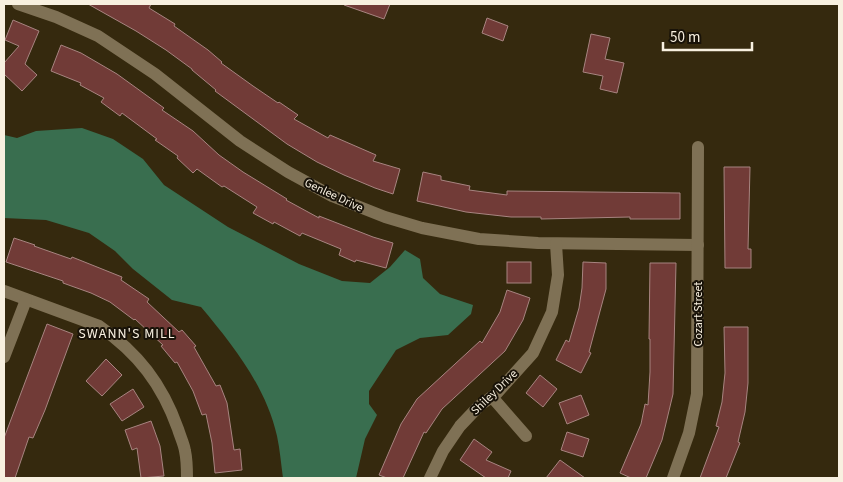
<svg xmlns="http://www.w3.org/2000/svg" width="843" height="482" font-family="'Source Sans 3',sans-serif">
<rect width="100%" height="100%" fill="#35290e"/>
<path fill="#396e4f" d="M 82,128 L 113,139 L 143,159 L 164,185 L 228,227 L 299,264 L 342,281 L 370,283 L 390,267 L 405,250 L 420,259 L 423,278 L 440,294 L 473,305 L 471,314 L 448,335 L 420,338 L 396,350 L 369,391 L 369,404 L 377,415 L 365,439 L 356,478 L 283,478 C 281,464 280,450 277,436 C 266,387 233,345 201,307 L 172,300 L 133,269 L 115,251 L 89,233 L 46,220 L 4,218 L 4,135 L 17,138 L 36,131 Z"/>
<g fill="#713b37" stroke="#a78480">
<polygon points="88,4 151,4 149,8 175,24 174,26 208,50 222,62 221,63 253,86 278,103 279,102 298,115 294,119 328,138 330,135 376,155 373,161 400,169 393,194 375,188 344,175 317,162 287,144 215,91 216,90 192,70 192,69 166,50 136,31"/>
<polygon points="344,4 390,4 384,19 344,5"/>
<polygon points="487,18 508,26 503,41 482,33"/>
<polygon points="13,20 39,31 25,64 37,75 22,91 4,74 4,63 19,46 5,40"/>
<polygon points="591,34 610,38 605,59 624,63 617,93 600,89 603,76 583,72"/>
<polygon points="61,45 81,53 117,74 164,108 162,110 193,131 219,155 243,172 287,199 286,200 319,218 319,216 373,237 393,243 386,268 356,260 355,262 339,255 341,249 302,233 300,236 274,222 273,224 253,213 257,207 224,186 222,187 197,169 193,173 177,158 178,156 155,140 157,139 122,113 120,116 101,102 104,98 80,85 81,83 51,71"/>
<polygon points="724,167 750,167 748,249 751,249 751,268 725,268"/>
<polygon points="423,172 441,176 441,180 470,186 469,190 507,195 507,191 680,193 680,219 630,219 630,217 541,219 541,217 511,217 466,212 417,201"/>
<polygon points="14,238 35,245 34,246 71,259 72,257 122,277 121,280 149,299 147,302 179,332 182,330 196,346 194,347 216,386 220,385 227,403 234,450 240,449 242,470 215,473 212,443 206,414 202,415 193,391 177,362 175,363 161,346 163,345 135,319 134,320 110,302 91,293 63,283 63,281 6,262"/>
<rect x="507" y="262" width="24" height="21"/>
<polygon points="583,262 606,263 606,289 589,352 591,353 581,373 556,360 566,340 569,342 579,308 582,288"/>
<polygon points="650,263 676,263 673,394 662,440 646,478 631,478 620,473 641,424 645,404 648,405 650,372 650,339 649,339"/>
<polygon points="507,290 530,298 523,320 505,351 442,409 426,433 424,432 403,478 387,478 379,475 401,424 417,399 480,341 482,343 500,312"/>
<polygon points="47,324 73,334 45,410 33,438 29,437 15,478 4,478 4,438"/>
<polygon points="724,327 748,327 748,383 745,412 738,442 740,443 726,478 700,478 719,427 716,426 722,402 725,373"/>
<polygon points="106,359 122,375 102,396 86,381"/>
<polygon points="540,375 557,389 543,407 526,393"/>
<polygon points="133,389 144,407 122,421 110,404"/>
<polygon points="581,395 589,415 567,424 559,403"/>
<polygon points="151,421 160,446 164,476 141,478 137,448 132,450 125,430"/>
<polygon points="567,432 589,439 583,457 561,450"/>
<polygon points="474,439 492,452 486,460 511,471 508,478 486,478 460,460"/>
<polygon points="560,460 585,478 546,478"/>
</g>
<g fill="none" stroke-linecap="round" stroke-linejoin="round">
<g stroke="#7f7155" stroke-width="12">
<polyline points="18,4 56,17 98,36 155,74 240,141 288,172 332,196 385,217 422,228 479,239 538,243 698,245"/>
<path d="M 4,291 L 99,326 C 138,353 162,384 178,429 C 180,436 184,444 185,451 C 187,460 187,469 187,478"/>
<polyline points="4,357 26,300"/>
<polyline points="492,397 526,436"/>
<polyline points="430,478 443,451 460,426 479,406 497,393 533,353 552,312 558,275 556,244"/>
<polyline points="673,478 689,433 697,394 698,147"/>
</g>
</g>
<g text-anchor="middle" stroke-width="4" stroke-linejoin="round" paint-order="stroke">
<g font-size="12" fill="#f8f0e0" stroke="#181208">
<text transform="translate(334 195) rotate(25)" y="4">Genlee Drive</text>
<text transform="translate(698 314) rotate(-90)" y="4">Cozart Street</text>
<text transform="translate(494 392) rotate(-44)" y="4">Shiley Drive</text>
</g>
<g font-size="14" letter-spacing="1" fill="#f8f0e0" stroke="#181208">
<text x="127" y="338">SWANN'S MILL</text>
</g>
</g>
<rect width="843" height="482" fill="none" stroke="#f8f0e0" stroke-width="10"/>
<path d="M663 42v8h89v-8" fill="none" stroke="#f8f0e0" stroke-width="2.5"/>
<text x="670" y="42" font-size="15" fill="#f8f0e0" stroke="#181208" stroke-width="4" paint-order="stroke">50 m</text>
</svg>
